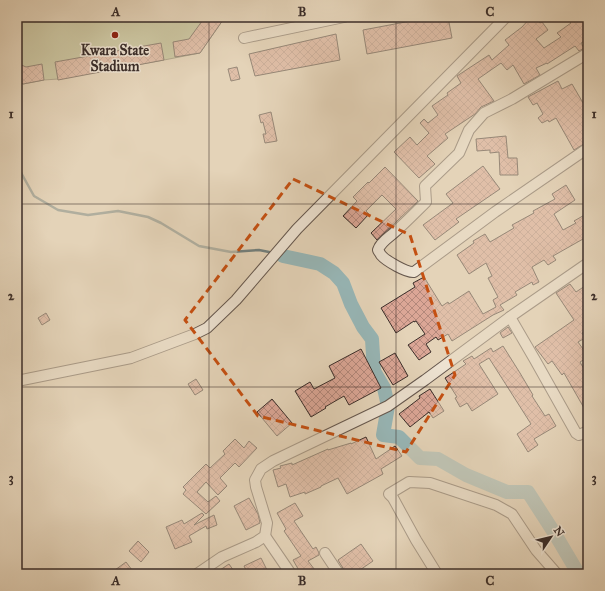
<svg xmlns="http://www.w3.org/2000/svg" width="605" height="591" font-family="'IM FELL Great Primer',serif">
<defs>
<pattern id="building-cross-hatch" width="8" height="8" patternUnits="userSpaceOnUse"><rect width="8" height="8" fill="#dba696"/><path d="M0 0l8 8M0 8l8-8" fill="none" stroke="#b3887b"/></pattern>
</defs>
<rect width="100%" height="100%" fill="#e4d3b8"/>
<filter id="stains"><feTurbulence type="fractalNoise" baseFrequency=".005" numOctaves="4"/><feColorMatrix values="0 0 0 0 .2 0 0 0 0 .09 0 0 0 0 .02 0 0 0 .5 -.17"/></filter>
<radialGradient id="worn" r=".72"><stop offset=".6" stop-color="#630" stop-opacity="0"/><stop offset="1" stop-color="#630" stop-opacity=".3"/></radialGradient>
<polygon fill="#b4bc8f" stroke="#78755c" points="17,17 225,17 200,53 164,60 58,79 44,80 23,84 17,81"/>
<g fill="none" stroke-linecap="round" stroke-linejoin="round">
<polyline stroke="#72807e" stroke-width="2.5" points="17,171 19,169 34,196 58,210 88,215 118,211 148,217 161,223 199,246 231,252 259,250 269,252"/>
<polyline stroke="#97b6b6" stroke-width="14" points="283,256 320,264 334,273 343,283 351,304 363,327 372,339 374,371 384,388 388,406 383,435 399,437 420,458 438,459 466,475 507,492 528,492 555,534 578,573 588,573"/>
</g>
<g fill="url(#building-cross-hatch)" stroke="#3b2e2a">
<polygon points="205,17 225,17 200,53 175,57 173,42 189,39"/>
<polygon points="432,17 448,17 452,38 367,54 363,30"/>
<polygon points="531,17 533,17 540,23 542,22 548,30 536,39 544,48 561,37 557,33 571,23 565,17 588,17 588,39 581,43 584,48 579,51 575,46 547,64 547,63 536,68 540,75 524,84 513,65 507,70 501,63 478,79 494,101 481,107 475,114 445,134 448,138 427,156 435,164 419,178 394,152 410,137 417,145 429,133 420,123 424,119 428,123 438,115 432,106 448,95 447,93 461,83 457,76 489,55 492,60 509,45 505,40 522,27"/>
<polygon points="336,34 340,60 255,76 249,54"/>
<polygon points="161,43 164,60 58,80 55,62"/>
<polygon points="17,63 26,67 42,64 44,80 23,84 17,81"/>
<polygon points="237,67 240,79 231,81 228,69"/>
<polygon points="558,81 562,89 572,84 586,108 588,107 588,135 584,138 587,142 574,150 556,118 549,122 548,120 542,123 538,118 543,114 537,103 533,105 528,97"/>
<polygon points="271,112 277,141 265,143 263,134 266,134 263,122 261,123 259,115"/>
<polygon points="506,136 508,158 517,158 518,175 500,175 499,152 490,153 490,150 477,151 476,139"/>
<polygon points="483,166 500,189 456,219 459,222 435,240 423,225 453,203 446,194"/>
<polygon points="385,167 418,201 377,240 371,233 396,209 382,195 366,211 369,214 356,228 343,216 357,201 353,197 368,182 369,183"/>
<polygon points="566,185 575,200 554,214 563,230 576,223 574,221 588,213 588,247 583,239 553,256 556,260 548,265 544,260 532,267 539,282 533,285 532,282 515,292 517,295 500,305 504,310 493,315 452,341 448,334 438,340 436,337 426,344 431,352 419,360 408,345 425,334 416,321 414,322 414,321 396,333 381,308 415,287 413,283 424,277 442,306 448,302 449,304 469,291 483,314 496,307 493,300 498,297 488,278 492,276 486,263 469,274 457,255 474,243 473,241 485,234 490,242 514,228 512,225 534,213 533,211 555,199 552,194"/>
<polygon points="570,284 576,292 588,284 588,329 582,333 585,338 578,342 588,356 588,357 580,362 588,376 588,405 584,408 564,373 562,375 552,361 548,364 535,347 574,320 556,293"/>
<polygon points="46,313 50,320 42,325 38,318"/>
<polygon points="508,327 512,333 503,338 500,333"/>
<polygon points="503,346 520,373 533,395 532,396 545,416 549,414 556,426 534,439 538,445 528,452 517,434 531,424 489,358 479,364 498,394 472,411 467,403 460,407 455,398 457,397 445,378 466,364 463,361 472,356 474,359 491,348 493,352"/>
<polygon points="361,349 381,388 349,405 344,396 325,407 326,408 311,417 295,391 310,382 314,389 335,378 329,366"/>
<polygon points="395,353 408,376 393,385 379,362"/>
<polygon points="196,379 203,390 195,395 188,384"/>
<polygon points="430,389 444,411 433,418 429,412 410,427 399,414 420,398 419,396"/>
<polygon points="272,399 292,423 277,436 257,412"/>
<polygon points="366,437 376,459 395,446 402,456 381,469 383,474 347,494 338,478 321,486 321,487 305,494 305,492 290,497 286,484 278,487 273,470 281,468 280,466 292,463 292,465 328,449 328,450 351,443 351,444"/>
<polygon points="235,439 244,448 249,441 257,448 239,467 235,463 220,478 227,486 218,495 206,482 197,492 208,502 216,496 220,501 206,514 183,494 186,490 183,487 206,464 210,468 225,454 223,451"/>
<polygon points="249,498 258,514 260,523 246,530 234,506"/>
<polygon points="295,503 303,516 294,521 313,549 316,547 319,553 319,555 308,561 318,574 301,574 293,560 301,556 284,531 286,529 277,513"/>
<polygon points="202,513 204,515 194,525 214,515 217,525 207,529 206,526 189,536 192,542 175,549 166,527 182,520 184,524"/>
<polygon points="138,541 149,552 141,562 129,551"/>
<polygon points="361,544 373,561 354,574 345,574 344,570 338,560"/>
<polygon points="261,558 269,574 248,574 244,566"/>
<polygon points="126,562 135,574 118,574 115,570"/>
<polygon points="229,564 236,574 214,574"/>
</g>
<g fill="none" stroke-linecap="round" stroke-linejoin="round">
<g stroke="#65574e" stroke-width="12">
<g id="minor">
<polyline points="244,38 344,17"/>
<path d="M 588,53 L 512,99 L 484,113 L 469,130 L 459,153 L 425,186 L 426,202 C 416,212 406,222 396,231 C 390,237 381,241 378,250 C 379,252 380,253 381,255 C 386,261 407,273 414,272 L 495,212 L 588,148"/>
<polyline points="510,317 535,360 576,433 579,435 588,431"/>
<polyline points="17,381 131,358 195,334 207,328 236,300 297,229 506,17"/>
<polyline points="265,536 291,574"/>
<polyline points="325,553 339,574"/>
<polyline points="197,574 222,557 256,542 265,536 267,523 256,487 255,480 261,469 273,461 388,406 425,380 510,317 588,263"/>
<polyline points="437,574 416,540 393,498 389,494 409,482 430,483 496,505 512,514 536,550 557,574"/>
</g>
</g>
<use href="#minor" stroke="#ede2d1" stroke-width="10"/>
</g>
<path d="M0 0H605V591H0ZM 293,179 L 410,235 L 455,375 L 406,452 L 258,416 L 185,320 Z" fill="#e4d3b8" fill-opacity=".55" fill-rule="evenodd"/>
<path fill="none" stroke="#c55012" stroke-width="3" stroke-dasharray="8 5" stroke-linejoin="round" d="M 293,179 L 410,235 L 455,375 L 406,452 L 258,416 L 185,320 Z"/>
<path fill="none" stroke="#3b2e2a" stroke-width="1" stroke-opacity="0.55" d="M 209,17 L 209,574M 396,17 L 396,574M 17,204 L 588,204M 17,387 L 588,387"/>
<circle fill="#8f2418" stroke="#ede2d1" stroke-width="1.5" cx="115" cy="35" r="4"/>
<g text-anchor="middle" stroke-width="3" stroke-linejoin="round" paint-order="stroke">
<g font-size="14" font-weight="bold" fill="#3b2e2a" stroke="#ede2d1">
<text x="115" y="55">Kwara State<tspan x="115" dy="16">Stadium</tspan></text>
</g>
</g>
<rect width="605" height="591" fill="none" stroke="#e4d3b8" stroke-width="44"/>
<g transform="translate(551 537) rotate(55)" stroke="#ede2d1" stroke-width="3" paint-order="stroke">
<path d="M0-3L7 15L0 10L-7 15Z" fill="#3b2e2a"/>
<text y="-6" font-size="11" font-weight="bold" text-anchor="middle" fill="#3b2e2a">N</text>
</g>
<rect x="22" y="22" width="561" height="547" fill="none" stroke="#3b2e2a" stroke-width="1.5"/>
<g font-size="13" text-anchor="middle" font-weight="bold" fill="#3b2e2a">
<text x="116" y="16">A</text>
<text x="302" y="16">B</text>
<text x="490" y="16">C</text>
<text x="11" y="118">1</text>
<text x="594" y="118">1</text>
<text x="11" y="300">2</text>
<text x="594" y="300">2</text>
<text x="11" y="482">3</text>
<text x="594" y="482">3</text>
<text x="116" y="585">A</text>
<text x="302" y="585">B</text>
<text x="490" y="585">C</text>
</g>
<rect width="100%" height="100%" filter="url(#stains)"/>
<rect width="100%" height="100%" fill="url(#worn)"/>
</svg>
